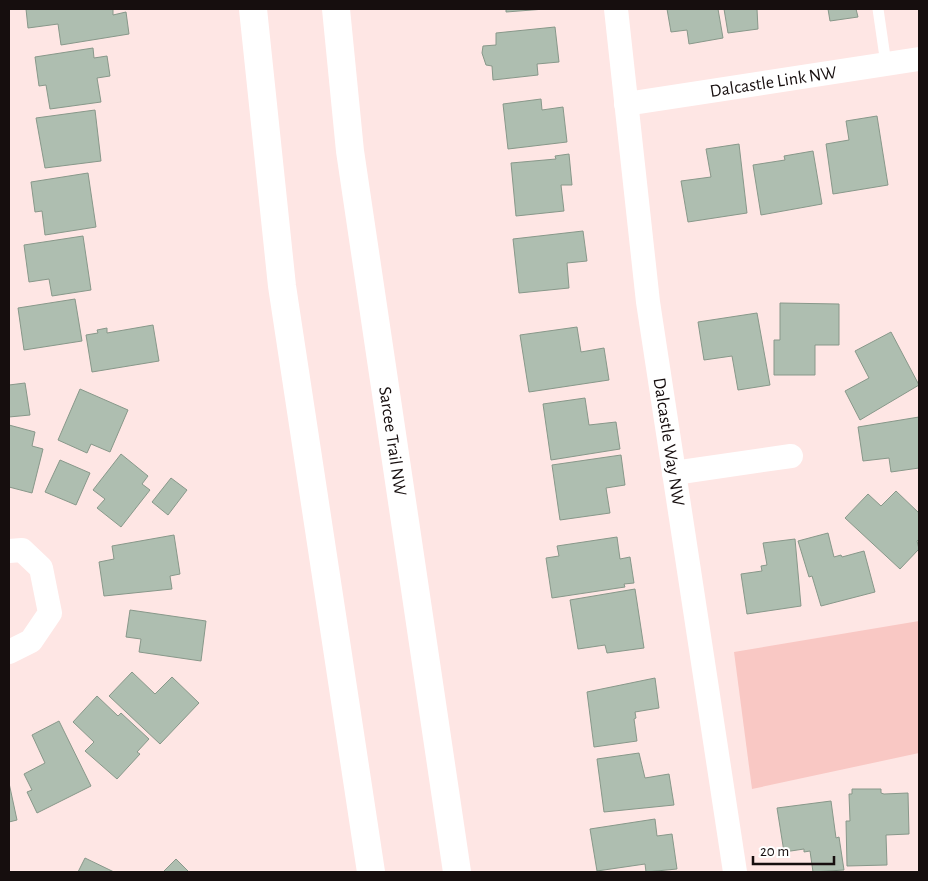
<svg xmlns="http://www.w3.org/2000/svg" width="928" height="881" font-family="'Alegreya Sans',sans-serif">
<rect width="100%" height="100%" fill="#fee6e4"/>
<polygon fill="#f9c8c4" points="919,621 919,753 752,789 734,652"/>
<g fill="#aebeb0" stroke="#88988a">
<polygon points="26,9 113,9 113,15 126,12 129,34 61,45 58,24 28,28"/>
<polygon points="506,9 545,9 506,12"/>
<polygon points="667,9 718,9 723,38 689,44 687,30 671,32"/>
<polygon points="724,9 757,9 758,29 728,33"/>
<polygon points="828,9 856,9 858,17 830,21"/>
<polygon points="555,27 559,62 537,64 538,75 493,80 492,66 486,65 482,53 483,46 496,45 496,33"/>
<polygon points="93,48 94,58 107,56 110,76 97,78 101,102 50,109 46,85 39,86 35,57"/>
<polygon points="541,99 542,110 563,107 567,142 508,149 503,104"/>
<polygon points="95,110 101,161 45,168 36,118"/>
<polygon points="877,116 888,185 833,194 826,144 849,140 846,121"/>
<polygon points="739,144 747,213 688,222 681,181 711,177 706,149"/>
<polygon points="813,151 822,204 761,215 753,165 785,160 784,156"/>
<polygon points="569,154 572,185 561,185 564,211 516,216 511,163 556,159 555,156"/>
<polygon points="88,173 96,227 45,235 42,211 35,212 31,182"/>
<polygon points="583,231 587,261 567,263 569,288 519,293 513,239"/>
<polygon points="83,236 91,290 52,296 49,279 29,282 24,245"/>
<polygon points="75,299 82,341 24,350 18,308"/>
<polygon points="780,303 839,304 839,345 815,345 815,375 774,375 774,340 780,340"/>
<polygon points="757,313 770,385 738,390 732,356 704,360 698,322"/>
<polygon points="153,325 159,361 92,372 86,335 98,333 97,330 107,328 107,333"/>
<polygon points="577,327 581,352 604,348 609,380 529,392 520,335"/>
<polygon points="891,332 919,385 860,420 845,391 869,378 855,351"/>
<polygon points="25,383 30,415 9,417 9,385"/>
<polygon points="80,389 128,410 110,452 91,444 87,453 58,440"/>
<polygon points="585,398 589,425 616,422 620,449 551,460 543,404"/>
<polygon points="919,417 919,468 891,472 889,458 863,461 858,427"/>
<polygon points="9,425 35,432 32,446 43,449 32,493 9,487"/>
<polygon points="121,454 148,476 142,484 150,490 121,527 97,508 105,499 93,490"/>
<polygon points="621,455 625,485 606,488 610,513 560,520 552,465"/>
<polygon points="60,460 90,473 76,505 45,492"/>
<polygon points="171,478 187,490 168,515 152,502"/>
<polygon points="896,491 919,513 919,539 917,541 919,549 900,569 845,518 868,494 881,506"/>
<polygon points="828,533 834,557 841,555 842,557 864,551 875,592 821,606 812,576 809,577 798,541"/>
<polygon points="174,535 180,574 170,576 172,589 104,596 99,562 114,559 112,546"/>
<polygon points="617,537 620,559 630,557 634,583 624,584 625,587 552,598 546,558 559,556 557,546"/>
<polygon points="795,539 801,606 747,614 741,574 762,571 761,566 767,565 763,543"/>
<polygon points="635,589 644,648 607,653 605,645 578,649 570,600"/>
<polygon points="130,610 206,621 201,661 139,652 141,639 126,637"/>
<polygon points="132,672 155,694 172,677 199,703 160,744 109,696"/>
<polygon points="655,678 659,708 635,712 636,718 634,719 637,741 594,747 587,692"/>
<polygon points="97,696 118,716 121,713 149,739 137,752 140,754 117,779 85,751 94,742 73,722"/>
<polygon points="59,721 91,786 37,813 27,792 32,790 24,774 45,763 32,735"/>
<polygon points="639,753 645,778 669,774 674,805 604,812 597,759"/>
<polygon points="9,783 17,820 9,822"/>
<polygon points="852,789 881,789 881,793 884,794 908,793 909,834 886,835 887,865 847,866 846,821 850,821 849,794 852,794"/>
<polygon points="831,801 836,838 839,837 844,870 813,872 810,851 804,852 804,849 784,852 777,808"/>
<polygon points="655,819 657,836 672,834 677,869 646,872 645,864 597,871 590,829"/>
<polygon points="85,858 114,872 78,872"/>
<polygon points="176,859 189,872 163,872"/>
</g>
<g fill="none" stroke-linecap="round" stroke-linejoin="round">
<polyline stroke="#fff" stroke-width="11" points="878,9 886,64"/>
<g stroke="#fff" stroke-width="24">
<path id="s1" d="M 616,9 L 648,302 L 735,872"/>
<path id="s2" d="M 626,104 L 919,59"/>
<polyline points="674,473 791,456"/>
<polyline points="9,551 22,550 41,568 50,613 31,641 9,652"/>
</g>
<g stroke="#fff" stroke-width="28">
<polyline points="253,9 282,286 371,872"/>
<path id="s3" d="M 336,9 L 350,151 L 457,872"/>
</g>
</g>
<g text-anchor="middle" stroke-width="4" stroke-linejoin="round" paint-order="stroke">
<g font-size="18" fill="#160e0e" stroke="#fff">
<text dy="6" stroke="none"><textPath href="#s2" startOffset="149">Dalcastle Link NW</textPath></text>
<text dy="6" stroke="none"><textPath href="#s3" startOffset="436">Sarcee Trail NW</textPath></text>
<text dy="6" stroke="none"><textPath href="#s1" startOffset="436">Dalcastle Way NW</textPath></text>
</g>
</g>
<rect width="928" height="881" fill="none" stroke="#160e0e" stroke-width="20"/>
<path d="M753 856v8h81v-8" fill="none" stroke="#160e0e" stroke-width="2.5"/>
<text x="760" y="856" font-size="15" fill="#160e0e" stroke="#ffffff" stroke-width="4" paint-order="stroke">20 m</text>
</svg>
